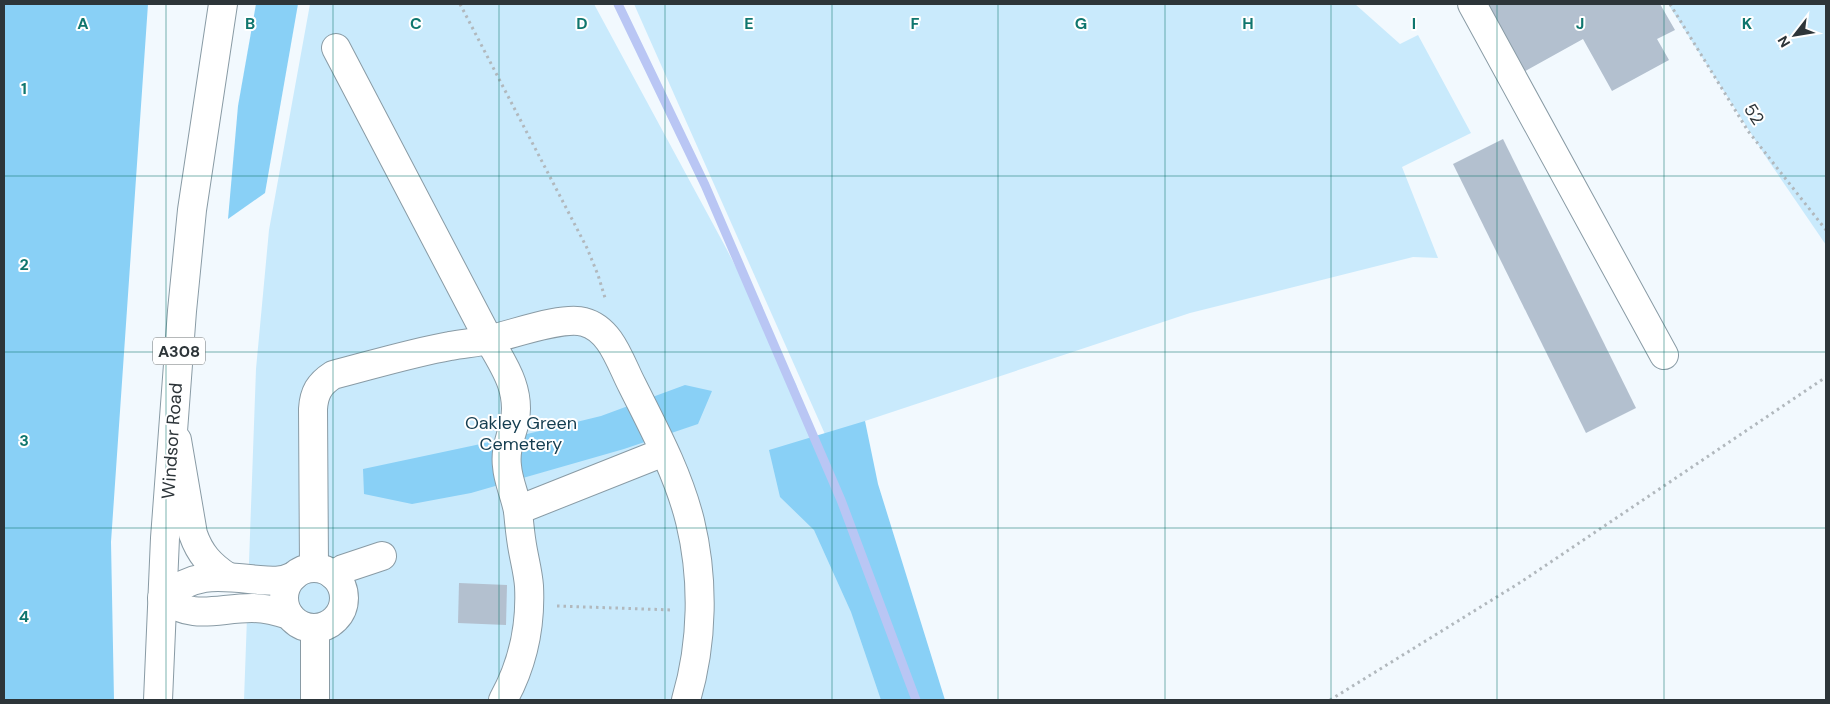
<svg xmlns="http://www.w3.org/2000/svg" width="1830" height="704" font-family="'DM Sans',sans-serif">
<rect width="100%" height="100%" fill="#f2f9fe"/>
<g fill="#c9eafc">
<polygon points="310,4 594,4 726,248 796,384 859,582 903,700 244,700 256,369 269,230"/>
<polygon points="634,4 1355,4 1400,44 1418,35 1471,133 1402,167 1438,258 1413,257 1190,313 865,421 832,450"/>
<polygon points="1668,4 1826,4 1826,245 1768,160"/>
</g>
<g fill="#89d0f6">
<polygon points="4,4 148,4 111,542 114,700 4,700"/>
<polygon points="256,4 298,4 265,193 228,219 238,106"/>
<polygon points="685,385 712,391 698,424 624,449 471,493 412,504 364,494 363,469 523,435 601,416"/>
<polygon points="865,421 878,484 945,700 881,700 851,612 814,530 780,497 769,450"/>
</g>
<g fill="none" stroke-linecap="round" stroke-linejoin="round">
<polyline stroke="#b9c6f4" stroke-width="9" points="618,4 705,185 841,500 916,700"/>
</g>
<g fill="#b3c0cf">
<polygon points="1482,4 1660,4 1675,30 1657,39 1669,60 1612,91 1583,39 1520,74"/>
<polygon points="1503,139 1636,408 1586,433 1453,164"/>
<polygon points="459,583 507,585 506,625 458,623"/>
</g>
<g fill="none" stroke-linecap="round" stroke-linejoin="round">
<g stroke="#899ba5" stroke-width="30">
<g id="minor">
<polyline points="1472,4 1664,355"/>
<path d="M 336,48 L 489,340 C 505,367 522,392 514,425 C 510,439 505,451 507,466 C 508,481 515,495 518,511 C 519,522 520,533 522,545 C 524,558 528,572 529,586 C 531,626 522,666 503,700"/>
<path d="M 177,440 L 193,534 C 200,554 210,565 228,577"/>
<polyline points="518,510 664,452"/>
<path d="M 314,568 L 313,409 C 314,393 319,384 333,375 C 372,365 411,353 450,346 C 464,343 478,343 491,339 C 514,334 563,316 584,322 C 611,329 620,362 632,385 C 654,429 678,473 690,521 C 704,579 703,642 686,700"/>
<circle cx="314" cy="598" r="30"/>
<polyline points="333,575 343,569 382,556"/>
<path d="M 289,615 C 277,611 265,608 252,608 C 217,608 194,621 162,598 C 197,571 218,576 259,580 C 271,581 282,582 294,576"/>
<polyline points="315,629 315,700"/>
</g>
</g>
<g stroke="#899ba5" stroke-width="30">
<polyline id="major" points="158,700 165,538 182,311 192,210 223,4"/>
</g>
<g stroke="#b1b8bd" stroke-width="3" stroke-dasharray="2.5 4" stroke-linecap="butt">
<polyline points="460,4 587,248 598,275 606,301"/>
<polyline points="1670,4 1748,131 1826,230"/>
<polyline points="557,606 673,610"/>
<polyline points="1330,700 1521,582 1826,377"/>
</g>
<use href="#minor" stroke="#fff" stroke-width="28"/>
<use href="#major" stroke="#fff" stroke-width="28"/>
</g>
<path fill="none" stroke="#0f766e" stroke-width="1" stroke-opacity="0.55" d="M 166,4 L 166,700M 333,4 L 333,700M 499,4 L 499,700M 665,4 L 665,700M 832,4 L 832,700M 998,4 L 998,700M 1165,4 L 1165,700M 1331,4 L 1331,700M 1497,4 L 1497,700M 1664,4 L 1664,700M 4,176 L 1826,176M 4,352 L 1826,352M 4,528 L 1826,528"/>
<g text-anchor="middle" stroke-width="4" stroke-linejoin="round" paint-order="stroke">
<rect fill="#fff" stroke="#6c7274" stroke-width="1" x="153" y="337.5" width="52" height="27" rx="4"/>
<g font-size="16" font-weight="bold" fill="#2d3539">
<text x="179" y="357">A308</text>
</g>
<g font-size="18" fill="#2d3539" stroke="#fff">
<text transform="translate(1754 114) rotate(57)" y="6">52</text>
<text transform="translate(172 441) rotate(-86)" y="6">Windsor Road</text>
</g>
<g font-size="18" fill="#143d50" stroke="#fff">
<text x="521" y="429">Oakley Green<tspan x="521" dy="21">Cemetery</tspan></text>
</g>
</g>
<g font-size="16" text-anchor="middle" font-weight="bold" fill="#0f766e" stroke="#fff" stroke-width="4" stroke-linejoin="round" paint-order="stroke">
<text x="83" y="29">A</text>
<text x="250" y="29">B</text>
<text x="416" y="29">C</text>
<text x="582" y="29">D</text>
<text x="749" y="29">E</text>
<text x="915" y="29">F</text>
<text x="1081" y="29">G</text>
<text x="1248" y="29">H</text>
<text x="1414" y="29">I</text>
<text x="1580" y="29">J</text>
<text x="1747" y="29">K</text>
<text x="24" y="94">1</text>
<text x="24" y="270">2</text>
<text x="24" y="446">3</text>
<text x="24" y="622">4</text>
</g>
<rect width="1830" height="704" fill="none" stroke="#2d3539" stroke-width="10"/>
<g transform="translate(1795 35) rotate(239)" stroke="#ffffff" stroke-width="4" paint-order="stroke">
<path d="M0-4L9 19L0 12L-9 19Z" fill="#2d3539"/>
<text y="-8" font-size="14" font-weight="bold" text-anchor="middle" fill="#2d3539">N</text>
</g>
</svg>
